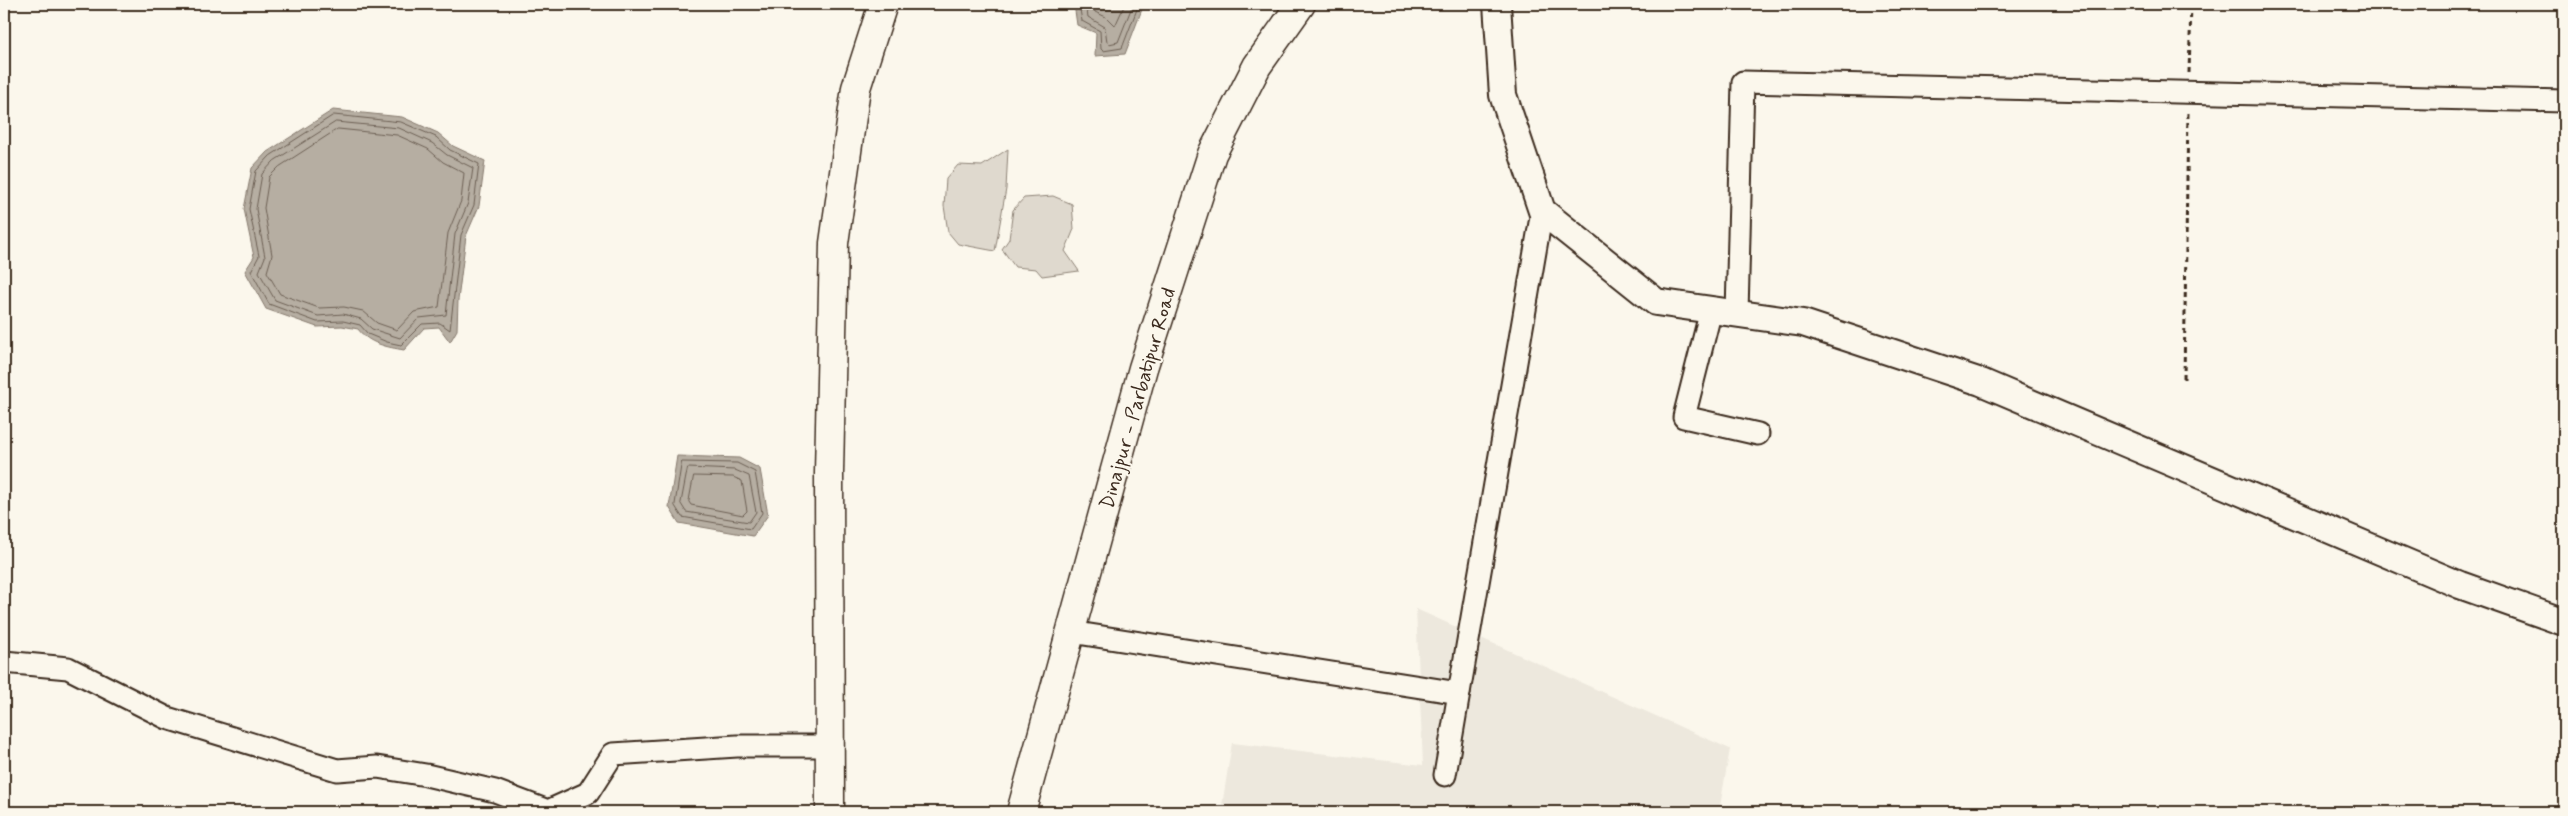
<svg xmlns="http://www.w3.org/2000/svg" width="2568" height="816" font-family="Mynerve,sans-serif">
<rect width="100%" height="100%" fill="#fbf7ec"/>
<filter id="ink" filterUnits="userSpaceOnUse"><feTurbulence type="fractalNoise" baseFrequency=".02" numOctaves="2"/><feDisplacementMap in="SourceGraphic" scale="10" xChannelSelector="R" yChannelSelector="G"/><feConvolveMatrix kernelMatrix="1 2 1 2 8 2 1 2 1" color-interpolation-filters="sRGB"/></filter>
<g filter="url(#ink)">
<polygon fill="#ede8dd" points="1416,609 1730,749 1719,812 1221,812 1232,743 1423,765"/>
<g fill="#dfd9ce" stroke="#8d8276">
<polygon points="1008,149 1006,189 995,251 958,244 948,232 944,206 946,179 958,165 982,166"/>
<polygon points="1053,196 1072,204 1074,229 1065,251 1079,271 1042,276 1036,269 1015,267 1002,249 1009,239 1013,210 1024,198"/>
</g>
<g fill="#b6aea2" stroke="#85796d">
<polygon points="1074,4 1144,4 1125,54 1095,56 1096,33 1077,25"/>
<path d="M 333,110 L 402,117 L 438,133 L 453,146 L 485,161 L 479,206 L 466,236 L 458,300 L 457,330 L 450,342 L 439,327 L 424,328 L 404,350 C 387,347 369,344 358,329 L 342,326 L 317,327 L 266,309 L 245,271 L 254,257 L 244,209 L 252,168 L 267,152 Z"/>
<polygon points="677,456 739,458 760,469 768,515 753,536 679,523 669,507"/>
</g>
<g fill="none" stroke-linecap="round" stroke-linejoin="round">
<g stroke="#6c5f53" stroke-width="1">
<polyline points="1079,4 1082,21 1100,31 1101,49 1103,51 1122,48 1139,4"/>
<polyline points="1086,4 1088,17 1105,27 1107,42 1109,44 1118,42 1133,4"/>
<polyline points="1093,4 1095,12 1106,17 1115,26 1125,4"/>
<polygon points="334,115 401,122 436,137 450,150 479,164 474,205 461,235 450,330 440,323 422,324 401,345 387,342 368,334 360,325 343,321 317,322 269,304 251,271 259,256 249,209 256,171 270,156"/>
<polygon points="336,122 399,128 432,143 447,155 473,168 468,203 455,234 446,315 419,318 400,338 372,329 361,319 343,314 318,316 275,300 259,272 265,257 256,209 262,174 274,161"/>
<polygon points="338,129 397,135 428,149 443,162 464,173 461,201 448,233 439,307 414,312 397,330 377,323 363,311 344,307 319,308 280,294 267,272 272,255 264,208 269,177 279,167"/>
<polygon points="682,462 737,463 755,472 762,513 751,529 682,517 675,506"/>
<polygon points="688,468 735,470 749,476 756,512 749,522 686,512 681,504"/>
<polygon points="694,476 733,477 742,481 747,511 743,515 691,505 689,502"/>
</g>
<g stroke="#3b2a1e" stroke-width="25">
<g id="minor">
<polyline points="1711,310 1684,417 1758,434"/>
<polyline points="1737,313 1743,82 2564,101"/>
<polyline points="1071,632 1459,693 1542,211"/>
<polyline points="4,662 68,668 167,718 337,770 377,767 426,775 495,791 548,811 588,793 613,754 737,746 830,746"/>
<polyline points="1445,775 1459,693"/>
</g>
</g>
<g stroke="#3b2a1e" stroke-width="30">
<polyline id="tertiary" points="1497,4 1503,95 1542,211 1656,302 1803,323 1981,382 2460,585 2564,622"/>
</g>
<g stroke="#3b2a1e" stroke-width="31">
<g id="primary">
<polyline points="830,812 829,473 834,243 856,88 883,4"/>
<polyline points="1021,812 1143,368 1212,154 1257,66 1301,4"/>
</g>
</g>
<g stroke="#3b2a1e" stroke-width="3" stroke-dasharray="5 4" stroke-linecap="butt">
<polyline points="2189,73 2191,4"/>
<polyline points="2184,379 2188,112"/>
</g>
<use href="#minor" stroke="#fbf7ec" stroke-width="21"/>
<use href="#tertiary" stroke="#fbf7ec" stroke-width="26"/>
<use href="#primary" stroke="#fbf7ec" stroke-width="28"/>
</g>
</g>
<g text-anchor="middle" stroke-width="4.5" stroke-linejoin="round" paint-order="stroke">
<g font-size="20" fill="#3b2a1e" stroke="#fbf7ec">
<text transform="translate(1137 398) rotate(-74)" y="7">Dinajpur - Parbatipur Road</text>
</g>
</g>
<rect width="2568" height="816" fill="none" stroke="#fbf7ec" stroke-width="20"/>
<rect x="10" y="10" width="2548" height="796" fill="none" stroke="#3b2a1e" stroke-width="2" filter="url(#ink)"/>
</svg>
